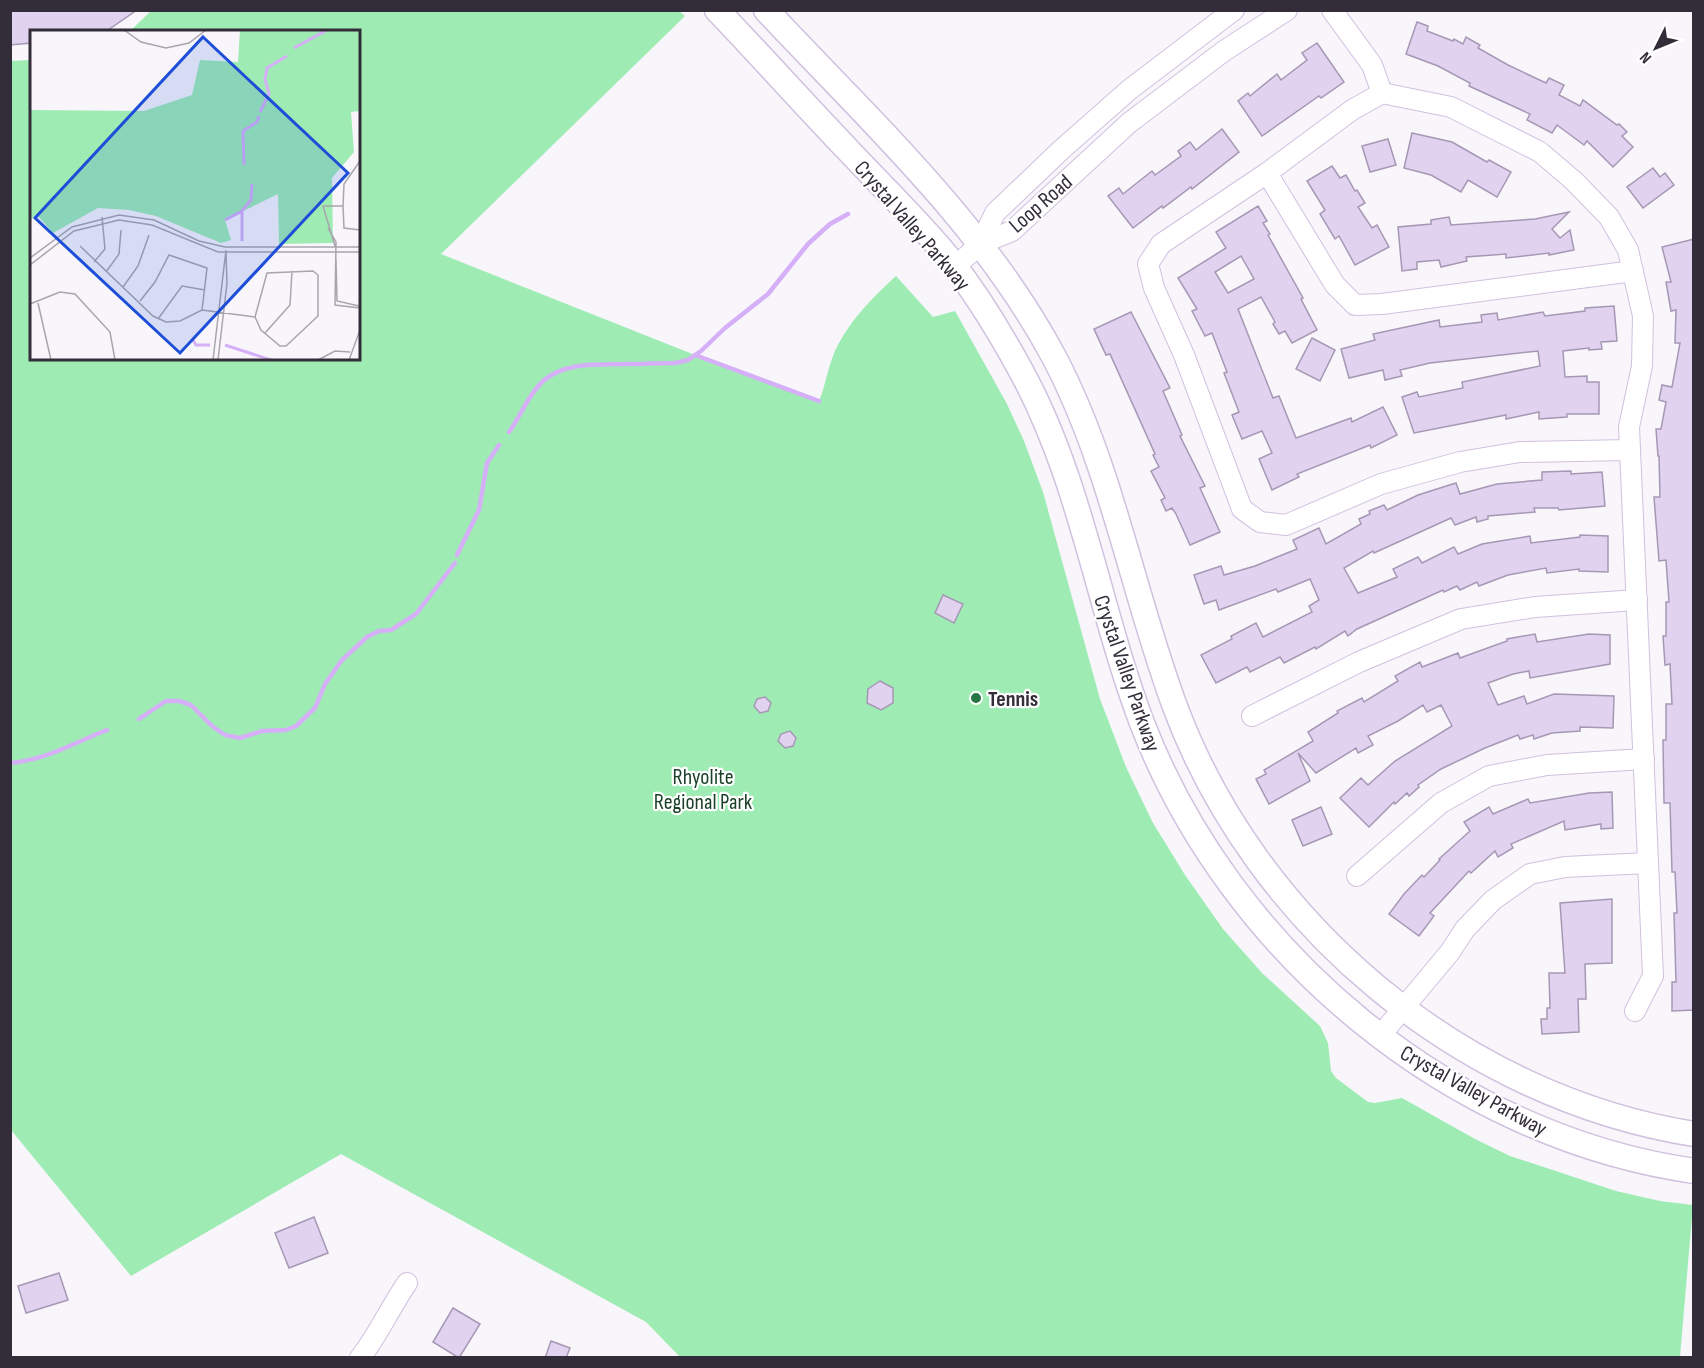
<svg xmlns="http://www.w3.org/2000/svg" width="1704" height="1368" font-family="'Sofia Sans Condensed',sans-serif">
<rect width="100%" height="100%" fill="#f8f5fb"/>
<path fill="#9eecb4" d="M 152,10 L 679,11 L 685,16 L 441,254 L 695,355 L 819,401 C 825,387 827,371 833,356 C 846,324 871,299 896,276 L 933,317 L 955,311 L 1007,404 L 1024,441 L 1043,492 L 1100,699 L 1126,767 L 1153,823 L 1185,875 L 1223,929 L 1262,973 L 1320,1026 L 1328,1043 L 1331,1071 L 1336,1078 L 1368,1102 L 1375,1103 L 1402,1098 L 1475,1139 L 1510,1156 L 1616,1191 L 1660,1201 L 1693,1205 L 1680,1357 L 680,1357 L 646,1322 L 341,1154 L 131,1276 L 11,1130 L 10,61 L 31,60 L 32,358 L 358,358 L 358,32 L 130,31 Z"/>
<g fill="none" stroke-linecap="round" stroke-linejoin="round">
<g stroke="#d5b0f7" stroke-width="4.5">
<polyline points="695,355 819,401"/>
<path d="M 509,432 C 521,416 527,396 543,381 C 566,361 600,365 628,364 C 644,364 659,363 675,363 L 688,360 L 701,351 L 725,328 L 768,294 L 808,244 L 830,224 L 848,214"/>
<polyline points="457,555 479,510 487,463 499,445"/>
<polyline points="139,719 166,701 179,701 191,705 212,726 225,735 240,738 262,731 286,730 296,726 315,708 325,684 342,660 367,637 379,631 391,630 416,614 455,563"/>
<path d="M 10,763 C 49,759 73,743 107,730"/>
</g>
</g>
<g fill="#e1d2f0" stroke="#a698b4" stroke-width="1.5" fill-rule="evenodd">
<polygon points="10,10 137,10 105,32 32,32 32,43 10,45"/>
<polygon points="1417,22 1428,26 1427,31 1453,41 1454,39 1463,44 1466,37 1480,45 1478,48 1508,65 1546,83 1549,78 1564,85 1559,95 1580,106 1583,100 1617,125 1619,124 1627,132 1622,136 1633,147 1613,167 1587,141 1584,145 1557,125 1552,133 1527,120 1530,114 1469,86 1470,83 1438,66 1406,54"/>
<polygon points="1317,43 1344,82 1321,98 1319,96 1262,136 1238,101 1248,93 1250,96 1277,74 1281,80 1307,60 1302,53"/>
<polygon points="1222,129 1239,152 1192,189 1191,187 1163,208 1162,206 1133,228 1108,196 1119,188 1123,194 1152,171 1155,175 1181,156 1178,151 1190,142 1196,150"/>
<polygon points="1412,133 1452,142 1487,162 1489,160 1511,172 1497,197 1468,180 1461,192 1431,175 1404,168"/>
<polygon points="1388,139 1396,165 1370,172 1362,146"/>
<polygon points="1332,166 1340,178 1346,175 1355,191 1357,190 1365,203 1358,207 1372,228 1377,225 1389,247 1355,265 1339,236 1335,239 1320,214 1325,210 1307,181"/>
<polygon points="1653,168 1660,177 1665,173 1674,185 1643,208 1627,187"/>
<path d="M 1258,206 L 1267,221 L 1263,223 L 1270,234 L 1268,235 L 1303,298 L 1301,299 L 1317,330 L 1292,343 L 1285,331 L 1279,334 L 1273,324 L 1275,322 L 1261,297 L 1238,309 L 1273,398 L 1279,396 L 1296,438 L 1351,418 L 1352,422 L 1383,407 L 1397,435 L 1371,448 L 1370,445 L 1297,474 L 1299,477 L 1272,490 L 1259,459 L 1272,453 L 1262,431 L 1242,439 L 1232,415 L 1239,412 L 1224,373 L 1227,372 L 1212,333 L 1205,336 L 1192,311 L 1197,309 L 1178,278 L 1226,248 L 1216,232 ZM 1241,256 L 1254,279 L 1228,293 L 1215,272 Z"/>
<polygon points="1569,212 1552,229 1560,238 1570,230 1574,250 1549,255 1549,253 1506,258 1506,254 1466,257 1467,261 1441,267 1439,260 1417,262 1417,269 1402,271 1398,227 1431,224 1431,220 1449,217 1451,225 1535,219"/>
<polygon points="1694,239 1694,1010 1672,1011 1672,982 1676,982 1674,913 1677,913 1675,872 1672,872 1670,803 1664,803 1663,740 1666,740 1666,704 1672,704 1670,664 1665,665 1663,636 1666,636 1666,602 1669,602 1666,560 1659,561 1654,497 1660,497 1659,456 1658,456 1656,429 1661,429 1666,402 1659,400 1662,385 1672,387 1680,343 1675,343 1676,310 1671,311 1666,282 1671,282 1662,247"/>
<polygon points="1614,306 1617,341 1601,342 1602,349 1589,350 1589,348 1563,351 1565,377 1587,376 1587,382 1599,382 1599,414 1567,414 1567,417 1539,419 1539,412 1506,419 1506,415 1414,433 1402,397 1417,392 1419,397 1463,388 1462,382 1540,366 1538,351 1430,363 1400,370 1402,376 1385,380 1383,370 1349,378 1341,349 1375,340 1373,334 1439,320 1440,327 1482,322 1481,315 1497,313 1498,320 1543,312 1545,316 1585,311 1585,308"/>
<polygon points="1131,312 1170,388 1163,391 1182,435 1180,436 1205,486 1200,488 1220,532 1190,545 1176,514 1172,508 1166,511 1161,500 1165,498 1151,471 1159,467 1153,455 1155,454 1110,354 1106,355 1094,329"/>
<polygon points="1312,338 1335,350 1320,381 1296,369"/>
<polygon points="1571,471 1571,474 1602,472 1605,506 1559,510 1558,508 1534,508 1535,512 1488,516 1488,519 1477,522 1476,517 1455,525 1451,518 1374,553 1373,551 1344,568 1358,593 1397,577 1393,569 1418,557 1422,563 1454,547 1458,554 1482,544 1530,536 1531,543 1580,537 1580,535 1608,536 1608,572 1579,571 1579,569 1547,573 1546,568 1508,575 1479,586 1477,582 1460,590 1457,586 1444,592 1443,590 1357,629 1348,636 1345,631 1316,649 1315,647 1284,663 1280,657 1250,672 1247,667 1216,683 1201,655 1232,639 1231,636 1256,623 1263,637 1312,612 1309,606 1319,600 1310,579 1278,592 1276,589 1219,610 1216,600 1204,604 1194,575 1221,566 1224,575 1255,566 1297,549 1293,540 1319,528 1326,544 1361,524 1359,519 1370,514 1369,511 1384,505 1387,510 1418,495 1456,483 1460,494 1497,484 1542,480 1542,472"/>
<polygon points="943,595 963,604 954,623 935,613"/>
<polygon points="1535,634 1537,642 1589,634 1610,635 1610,664 1530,678 1529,671 1513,674 1488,683 1498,705 1524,696 1527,704 1554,694 1614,696 1613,728 1580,727 1580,731 1552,733 1534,739 1533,735 1520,739 1518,735 1485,748 1441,769 1418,785 1419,787 1409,796 1407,793 1395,804 1394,802 1369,827 1340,798 1361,778 1368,785 1395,761 1452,726 1441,705 1427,712 1423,705 1398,721 1368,736 1373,745 1358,753 1356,748 1316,773 1298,753 1310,781 1269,804 1256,779 1266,774 1264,770 1313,741 1308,732 1338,713 1337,711 1362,698 1364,702 1398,681 1395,676 1420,662 1422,667 1458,653 1460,658 1507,641 1507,639"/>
<polygon points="880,681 893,688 893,703 881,710 867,703 868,689"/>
<polygon points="765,697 771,703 768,711 760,713 754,706 757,699"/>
<polygon points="790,731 796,738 793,746 785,748 778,741 781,734"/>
<polygon points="1612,792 1613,828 1601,829 1601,824 1565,830 1564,821 1511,844 1513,848 1498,857 1495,851 1471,873 1469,871 1430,913 1434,916 1419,936 1389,914 1404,894 1422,875 1424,877 1440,860 1439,859 1470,831 1464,822 1489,807 1493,814 1528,799 1530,803 1589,793"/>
<polygon points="1321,807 1332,834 1303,846 1292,820"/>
<polygon points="1612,899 1612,963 1585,964 1586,999 1578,999 1579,1032 1542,1034 1541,1019 1547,1019 1547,1008 1550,1008 1549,973 1565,973 1560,903"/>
<polygon points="314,1217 328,1253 289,1268 275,1233"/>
<polygon points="59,1273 68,1300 26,1313 18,1286"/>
<polygon points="453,1308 480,1324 459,1358 433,1342"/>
<polygon points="551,1341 570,1348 566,1358 545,1358"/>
</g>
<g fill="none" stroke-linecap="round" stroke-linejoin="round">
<g stroke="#d0c1df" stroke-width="22">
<g id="minor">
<polyline points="1332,10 1372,65 1382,93"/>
<polyline points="1267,173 1335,285 1355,305 1382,304 1633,271"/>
<polyline points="980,244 995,213 1061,150 1129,90 1234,10"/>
<polyline points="955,267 980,244 1012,231 1129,123 1224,51 1287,10"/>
<polyline points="1630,450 1520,452 1460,462 1381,484 1286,525 1260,522 1242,509 1184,355 1154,288 1148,264 1161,244 1267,173 1352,110 1382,93 1451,107 1540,152 1574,181 1609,217 1628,250 1643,316 1642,366 1629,427 1653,976 1635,1011"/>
<polyline points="1252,716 1359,662 1461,619 1535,607 1637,600"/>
<polyline points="1357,876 1441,803 1489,776 1547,765 1644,759"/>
<polyline points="1380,1036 1450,952 1465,929 1493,900 1530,874 1565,867 1648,863"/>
<path d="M 360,1358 C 378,1335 390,1308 407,1283"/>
</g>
</g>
<g stroke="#d0c1df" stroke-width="27">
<g id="major">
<path d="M 717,10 C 761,56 804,104 848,150 C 879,183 912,215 941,249 C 972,286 997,327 1020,369 C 1081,479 1098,607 1142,723 C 1230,952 1450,1136 1694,1171"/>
<path d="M 766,10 C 868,119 983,224 1054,357 C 1111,465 1132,590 1174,704 C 1255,924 1462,1097 1694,1134"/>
</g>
</g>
<use href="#minor" stroke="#fff" stroke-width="20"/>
<use href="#major" stroke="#fff" stroke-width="24"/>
</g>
<circle fill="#277545" stroke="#fff" stroke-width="2" cx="976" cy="698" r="6"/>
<g text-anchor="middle" stroke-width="4.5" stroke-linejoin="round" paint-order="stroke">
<g font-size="22" fill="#332d39" stroke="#fff">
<text transform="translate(1040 203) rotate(-41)" y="8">Loop Road</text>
<text transform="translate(913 225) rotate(49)" y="8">Crystal Valley Parkway</text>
<text transform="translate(1128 673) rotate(71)" y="8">Crystal Valley Parkway</text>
<text transform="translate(1474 1090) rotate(29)" y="8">Crystal Valley Parkway</text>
</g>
<g font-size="22" font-weight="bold" fill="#332d39" stroke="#fff" text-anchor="start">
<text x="988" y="706">Tennis</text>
</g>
<g font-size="22" fill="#1b4228" stroke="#fff">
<text x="703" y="784">Rhyolite<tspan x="703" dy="25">Regional Park</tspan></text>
</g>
</g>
<g transform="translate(30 30)">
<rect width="330" height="330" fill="#f8f5fb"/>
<path d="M 210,0 L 330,0 L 330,81 L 321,82 L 324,122 L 302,148 L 303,213 L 249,214 L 248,164 L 195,190 L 201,210 L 191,213 L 126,186 L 99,180 L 68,178 L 23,203 L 6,184 L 0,191 L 0,80 L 114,81 L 162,65 L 170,30 L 208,32 Z" fill="#9eecb4"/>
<path fill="none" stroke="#d5b0f7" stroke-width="3" d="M 264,18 L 297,0M 230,82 L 239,64 L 235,49 L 237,38 L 257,26M 214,135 L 213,101 L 227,92 L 229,86M 212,182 L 212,211M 195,190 L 212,181 L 221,170 L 222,154M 163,310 L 166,315 L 180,315M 195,315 L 241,330"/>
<path fill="none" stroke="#a9a5ad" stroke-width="1.5" d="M 94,0 L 111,12 L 136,18 L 159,13 L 176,0M 313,176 L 314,154 L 330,131M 298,198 L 306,212 L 305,275 L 330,278M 50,216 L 123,286 L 136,292 L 150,291 L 172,280 L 177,238 L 139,225 L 125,252 L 110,271M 305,216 L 293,176 L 313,176 L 314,198 L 330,200M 0,228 L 42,197 L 89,185 L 124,190 L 169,211 L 195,217 L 330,217M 306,229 L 307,271 L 329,276M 64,232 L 75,219 L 72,187M 0,235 L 44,201 L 89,190 L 122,195 L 188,222 L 330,222M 283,241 L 288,245 L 288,286 L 256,316 L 250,316 L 231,300 L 225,287 L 237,243 ZM 76,242 L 89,224 L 91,200M 93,257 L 108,236 L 119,205M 8,273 L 21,330M 0,274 L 30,262 L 45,264 L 80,302 L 85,330M 172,280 L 225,287M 128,289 L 152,256 L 175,260M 235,303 L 260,275 L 262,241M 183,330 L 196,220M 188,330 L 197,253 L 196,223M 288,330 L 305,321 L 320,322M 319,330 L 330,300"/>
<path fill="#1d4ed8" fill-opacity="0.15" stroke="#1d4ed8" stroke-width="3" d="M 173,7 L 318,143 L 150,323 L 5,188 Z"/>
<rect width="330" height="330" fill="none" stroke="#332d39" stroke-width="3"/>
</g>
<rect width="1704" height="1368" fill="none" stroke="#332d39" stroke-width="24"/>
<g transform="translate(1656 48) rotate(227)" stroke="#ffffff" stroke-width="4.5" paint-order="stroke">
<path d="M0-4.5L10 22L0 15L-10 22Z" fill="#332d39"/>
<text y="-9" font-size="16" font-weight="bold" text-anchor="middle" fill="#332d39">N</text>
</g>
</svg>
